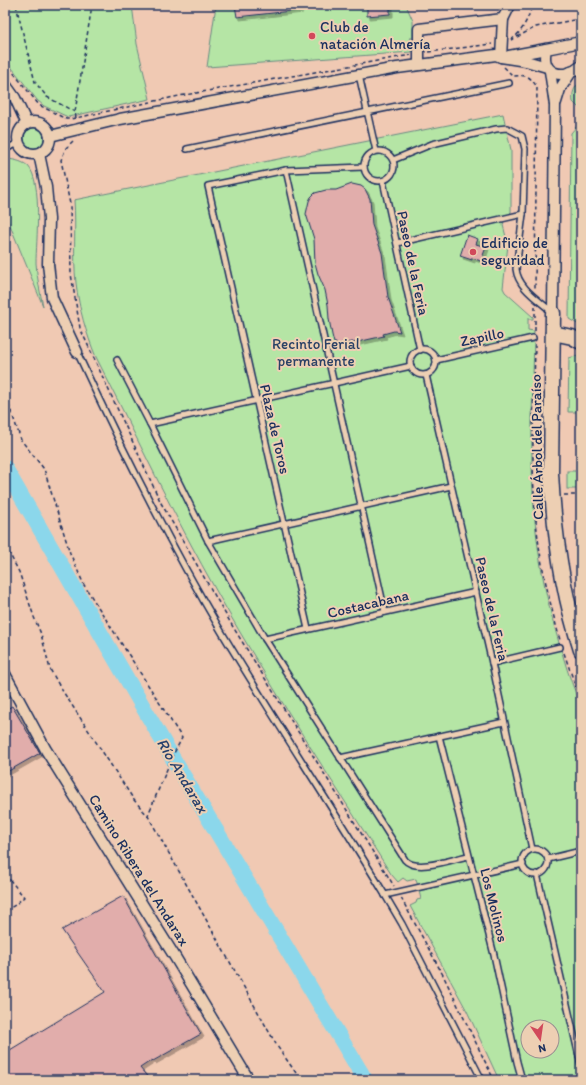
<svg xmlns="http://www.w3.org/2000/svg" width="586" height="1085" font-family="Itim,sans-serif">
<defs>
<filter id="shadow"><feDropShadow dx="3" dy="3" stdDeviation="0" flood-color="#0004"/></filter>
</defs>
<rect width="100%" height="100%" fill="#f0c9b3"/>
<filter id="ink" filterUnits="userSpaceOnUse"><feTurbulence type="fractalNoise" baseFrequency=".025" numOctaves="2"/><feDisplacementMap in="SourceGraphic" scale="8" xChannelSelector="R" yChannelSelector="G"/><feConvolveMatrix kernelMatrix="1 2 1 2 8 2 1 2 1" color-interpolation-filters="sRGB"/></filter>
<g filter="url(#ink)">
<g fill="#b5e5a5" stroke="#688a82" fill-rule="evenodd">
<polygon points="5,5 132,5 137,44 150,99 68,117 44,106 37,100 5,59"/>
<polygon points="216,5 406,5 413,21 413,38 410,38 412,52 207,67"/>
<path d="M 581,82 L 581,109 L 580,109 L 573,102 C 572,94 573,87 581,82 Z"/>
<path d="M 5,104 C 12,114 13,124 7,134 L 10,137 L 5,141 Z"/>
<path d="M 503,114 L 511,150 L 511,212 L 504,221 L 503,225 L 508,245 L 503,288 L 505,292 L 533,317 L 533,319 L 528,319 L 528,330 L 534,331 C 533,402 528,475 538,547 C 543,584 552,621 563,656 C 568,674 575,691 581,708 L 581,1080 L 499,1080 L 467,1011 L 410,906 L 416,903 L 417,900 L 421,899 L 416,879 L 407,881 L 403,878 L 398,882 L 391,874 C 333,782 272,690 218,594 C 174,516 136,436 96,357 C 86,333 79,309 76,283 C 73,256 76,228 74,200 ZM 528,1027 L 552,1027 L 552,1051 L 528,1051 Z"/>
<polygon points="577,126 581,127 581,326 569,319 571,133"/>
<circle cx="34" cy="138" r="10"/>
<path d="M 5,159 C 12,159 22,161 28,166 C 43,182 36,242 36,263 C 37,278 40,292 43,306 L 5,213 Z"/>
<polygon points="576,356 581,359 581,412 568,412 569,358"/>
<rect x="567" y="471" width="14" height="18"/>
</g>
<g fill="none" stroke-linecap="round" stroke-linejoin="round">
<polyline stroke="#8bd7eb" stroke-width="16" points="5,468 172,757 360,1071 365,1080"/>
</g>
<g fill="#e1adab" stroke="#1b2f5e" filter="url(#shadow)">
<polygon points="235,5 300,5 300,10 237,17"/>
<polygon points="367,5 390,5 390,14 367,16"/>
<polygon points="352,184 361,186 365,189 370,199 372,225 382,253 388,297 400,332 394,331 383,334 384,336 353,343 353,342 336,344 336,343 334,343 332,335 329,319 328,305 325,290 318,274 315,263 314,239 306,214 309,201 311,197 315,193 326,190 336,190"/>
<polygon points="467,235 478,239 476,244 486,247 481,261 472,258 472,260 460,256"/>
<polygon points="12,706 40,753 5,773 5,710"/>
<polygon points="123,896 201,1034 153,1061 152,1060 140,1068 150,1080 5,1080 5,1053 105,992 62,930"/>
</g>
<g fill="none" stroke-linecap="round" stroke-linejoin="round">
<g stroke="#1b2f5e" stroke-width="8">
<g id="lane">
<polyline points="359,75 376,151"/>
<polyline points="5,149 19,143"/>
<polyline points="187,149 509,83"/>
<circle cx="379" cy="166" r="15"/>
<path d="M 393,160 L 432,144 L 496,129 L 507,128 L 522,136 L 525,149 L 523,214 L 516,269 C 518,288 539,300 552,312"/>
<polyline points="286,170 385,612"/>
<polyline points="383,181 420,350"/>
<polyline points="397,243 523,214"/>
<circle cx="423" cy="362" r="13"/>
<path d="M 77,352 C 121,447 168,541 221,631 C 274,720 332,806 385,895 L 402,924 L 482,1080"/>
<polyline points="117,360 150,424 411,366"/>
<polyline points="436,360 533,338"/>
<polyline points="426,375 492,663 532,849"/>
<path d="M 150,424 L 208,541 L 265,639 L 405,860 C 416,873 453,859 468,856"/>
<polyline points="208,541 451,486"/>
<polyline points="308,629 208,186 286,170 364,167"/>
<polyline points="265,639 476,592"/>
<polyline points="492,663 560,647"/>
<polyline points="439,736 494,955 517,1062 522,1080"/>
<polyline points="340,758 504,722"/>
<circle cx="535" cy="862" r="13"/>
<polyline points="548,859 581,851"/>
<polyline points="537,874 581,1065"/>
<polyline points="385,895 523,864"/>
</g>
</g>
<g stroke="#1b2f5e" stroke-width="13">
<g id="street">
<polyline points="503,19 510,5"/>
<path d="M 581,42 L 546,49 C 540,75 564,81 581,66"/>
<polyline points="509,56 546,49"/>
<polyline points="419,64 419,29 503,19 501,57"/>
<polyline points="550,71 555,105 553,313"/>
<polyline points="5,84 15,98 27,124"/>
<polyline points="556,102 560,89 571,72"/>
<circle cx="34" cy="138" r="16"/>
<polyline points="50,136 120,119 397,68 496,55 501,57 526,61 547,67"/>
<polyline points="39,154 46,187 49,219 48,264 52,298 77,352"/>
<polyline points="5,674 46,750 175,957 249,1080"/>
</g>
</g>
<g stroke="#1b2f5e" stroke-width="17">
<g id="secondary">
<path d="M 553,313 L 551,473 C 554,533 562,592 581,650"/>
<polyline points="553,333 572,337 581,342"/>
</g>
</g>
<g stroke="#1b2f5e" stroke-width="1.5" stroke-dasharray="4 3" stroke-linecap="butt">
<polyline points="16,5 35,82 47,97 75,112"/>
<polyline points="517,37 536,27 574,20 581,24"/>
<path d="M 511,40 C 522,33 529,17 532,5"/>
<polyline points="428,52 492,44"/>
<polyline points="5,62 39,105 66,119 71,119 179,96 411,55"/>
<path d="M 504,67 L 513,76 C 527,75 529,75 537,87 L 535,288"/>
<polyline points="76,118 75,112 92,5"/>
<polyline points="73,141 66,148 61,160 70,204 71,274 80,328 161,503 233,627 394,886"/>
<polyline points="535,306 535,332"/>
<path d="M 535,344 C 534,406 530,468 537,530 C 541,567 550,603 560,640"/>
<polyline points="5,398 10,408 21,440 44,469 70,553 84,585 182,738 172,757 148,815"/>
<polyline points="564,495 581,495"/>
<polyline points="5,545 19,572 34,617 41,634 50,669 60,687 134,800 148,816 277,1046 301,1080"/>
<polyline points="564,653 581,702"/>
<polyline points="5,874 24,897 15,905 5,911"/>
<polyline points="401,898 443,975 494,1080"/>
</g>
<use href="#lane" stroke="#edcfb3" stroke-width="5"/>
<use href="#street" stroke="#edcfb3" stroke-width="10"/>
<use href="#secondary" stroke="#edcfb3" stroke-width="14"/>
</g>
</g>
<g fill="#d1495b" stroke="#edcfb3" stroke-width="1.5">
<circle cx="312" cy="36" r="4"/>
<circle cx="473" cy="252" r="4"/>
</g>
<g text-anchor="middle" stroke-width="4" stroke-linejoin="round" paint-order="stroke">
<g font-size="15" fill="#1b2f5e" stroke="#edcfb3" text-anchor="start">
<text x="320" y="32">Club de<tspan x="320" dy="17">natación Almería</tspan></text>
<text x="481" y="248">Edificio de<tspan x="481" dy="17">seguridad</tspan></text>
</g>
<g font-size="15" fill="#1b2f5e" stroke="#edcfb3">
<text transform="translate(413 263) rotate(78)" y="5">Paseo de la Feria</text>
<text transform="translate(482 337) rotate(-12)" y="5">Zapillo</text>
<text transform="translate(275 429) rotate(77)" y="5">Plaza de Toros</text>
<text transform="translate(537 447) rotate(-91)" y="5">Calle Árbol del Paraíso</text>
<text transform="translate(368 604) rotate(-13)" y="5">Costacabana</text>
<text transform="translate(492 609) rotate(77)" y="5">Paseo de la Feria</text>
<text transform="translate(139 870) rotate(58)" y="5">Camino Ribera del Andarax</text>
<text transform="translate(494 905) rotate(76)" y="5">Los Molinos</text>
</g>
<g font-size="15" fill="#2a4165" stroke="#edcfb3">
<text x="316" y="349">Recinto Ferial<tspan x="316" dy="17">permanente</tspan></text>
</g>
<g font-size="16" font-style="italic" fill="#26406c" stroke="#edcfb3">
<text transform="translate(183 775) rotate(59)" y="6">Río Andarax</text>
</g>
</g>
<rect width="586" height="1085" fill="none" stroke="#edcfb3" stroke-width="20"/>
<rect x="10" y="10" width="566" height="1065" fill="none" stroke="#1b2f5e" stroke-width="1.5" filter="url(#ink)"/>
<g transform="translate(540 1039) rotate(167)"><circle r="19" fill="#edcfb3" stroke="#998f91"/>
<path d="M0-3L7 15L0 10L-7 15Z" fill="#d1495b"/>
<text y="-6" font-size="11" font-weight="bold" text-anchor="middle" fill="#1b2f5e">N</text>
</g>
</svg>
